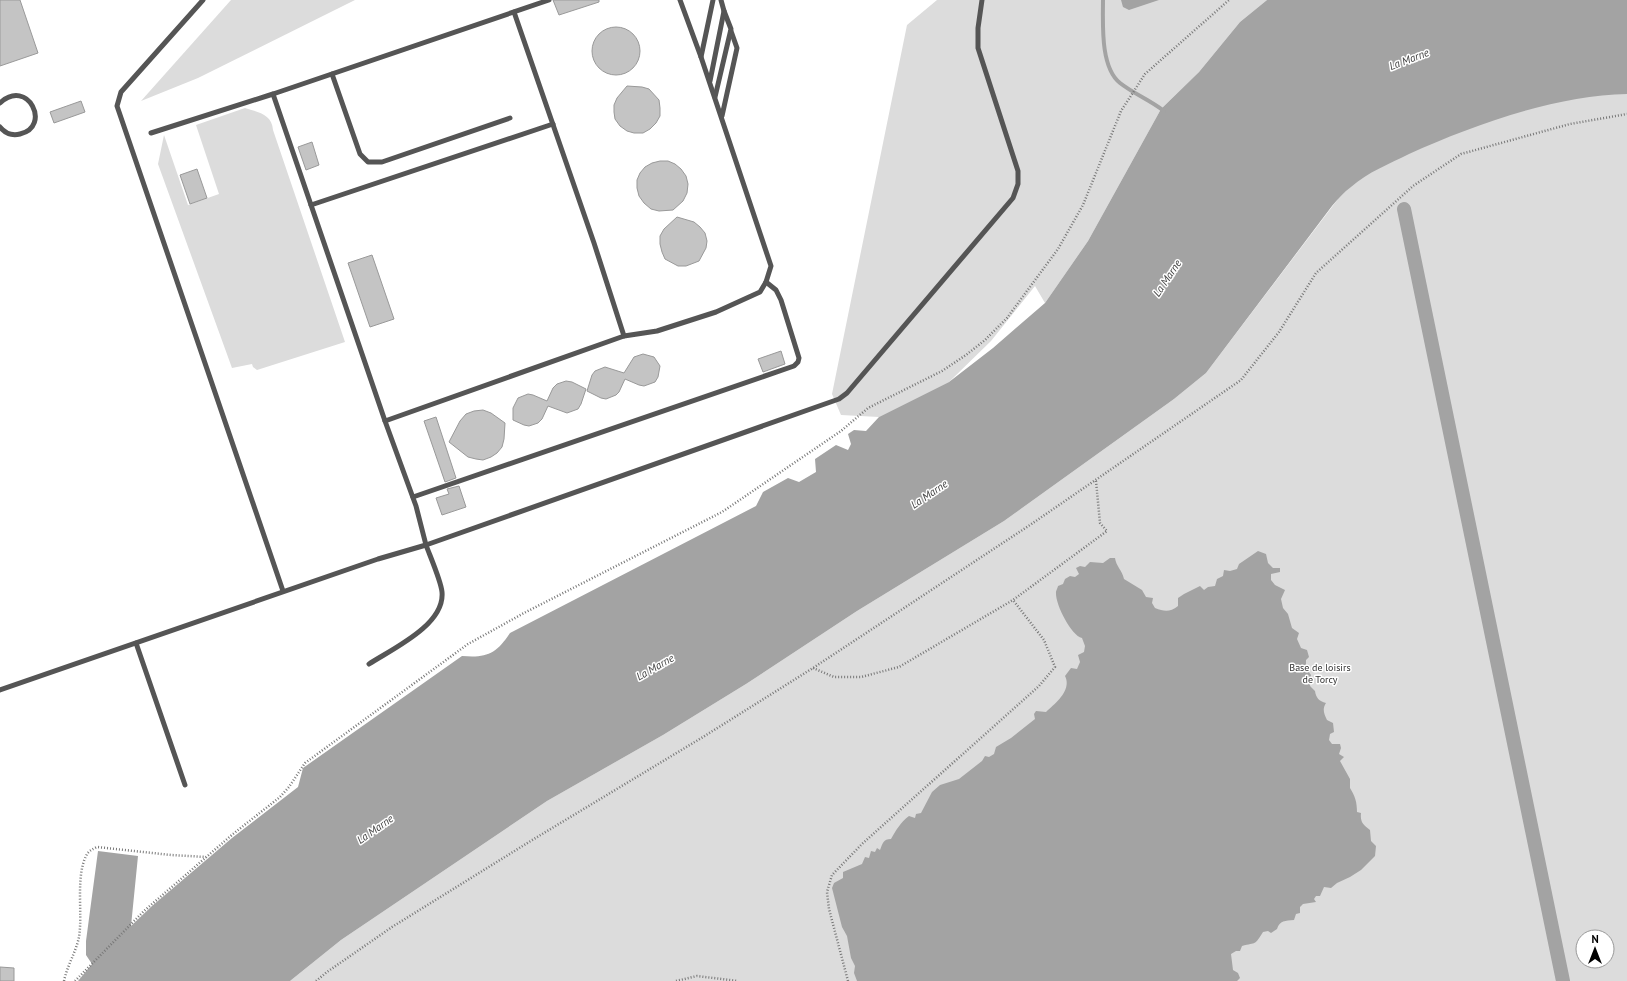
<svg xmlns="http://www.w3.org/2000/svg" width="1627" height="981" font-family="'PT Sans',sans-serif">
<rect width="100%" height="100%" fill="#fff"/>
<g fill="#dcdcdc" fill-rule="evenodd">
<polygon points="231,0 355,0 198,78 141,101"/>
<polygon points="937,0 1267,0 1240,22 1199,72 1161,109 1088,241 1045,303 1035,286 991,341 949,382 879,417 841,415 832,394 907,25"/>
<path d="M 1627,92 L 1627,981 L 290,981 L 341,940 L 547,801 L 663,735 L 746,684 L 857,611 L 1004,521 L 1174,399 L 1206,373 L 1360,170 L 1547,95 ZM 1583,937 L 1607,937 L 1607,961 L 1583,961 Z"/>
<path d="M 245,108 C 258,112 272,114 273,130 L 345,342 L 257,370 L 253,367 L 252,364 L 232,368 L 158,164 L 164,135 L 188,205 L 219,194 L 196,125 Z"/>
</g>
<g fill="#a3a3a3">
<polygon points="1121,0 1159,0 1129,10 1123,7"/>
<path d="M 1267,0 L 1627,0 L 1627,94 C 1557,95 1473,125 1409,154 C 1389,164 1368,172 1351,187 C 1344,192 1338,199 1332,206 L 1206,373 L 1174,399 L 1004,521 L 857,611 L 746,684 L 663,735 L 547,801 L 341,940 L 290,981 L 78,981 L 92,964 L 86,955 L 86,941 L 98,851 L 138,856 L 131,926 L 152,906 L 232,838 L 298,787 L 303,768 L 462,656 C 487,658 496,654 510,633 L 756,506 L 763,492 L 788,478 L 799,482 L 816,472 L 815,459 L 836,445 L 848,450 L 851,444 L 848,434 L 854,430 L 866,431 L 879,417 L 949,382 L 993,348 L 1045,303 L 1088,241 L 1161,109 L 1199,72 L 1240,22 Z"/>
<path d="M 1258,551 L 1266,554 L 1268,563 L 1273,568 L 1280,568 L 1280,572 L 1271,574 L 1271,580 L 1275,585 L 1285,590 L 1281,599 L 1283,608 L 1288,614 L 1292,628 L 1299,633 L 1297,639 L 1301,648 L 1307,650 L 1309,657 L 1306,660 L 1306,665 L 1310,667 L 1308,671 L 1311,675 L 1310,686 L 1315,691 C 1316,698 1319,701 1326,703 C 1322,709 1324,714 1327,720 L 1333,723 L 1334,732 L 1330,734 L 1329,740 L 1332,744 L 1340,744 L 1341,748 L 1339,754 L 1344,757 L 1340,761 L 1350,779 L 1350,788 C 1355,796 1357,802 1357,812 L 1361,813 C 1360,822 1363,825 1370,830 L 1371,841 L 1376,846 L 1375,856 L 1361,870 L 1350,877 L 1337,883 L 1331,888 L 1324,887 L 1320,896 L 1316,896 L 1314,899 L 1316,902 L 1303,904 L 1300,907 L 1300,913 L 1296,914 L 1294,920 C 1285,921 1280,920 1277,929 L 1271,933 L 1268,931 L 1263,932 C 1254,946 1257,942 1242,946 L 1240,951 L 1236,951 L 1231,954 L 1233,970 L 1238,973 L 1240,978 L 1237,981 L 857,981 L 854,973 L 855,966 L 851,958 L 847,936 L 842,927 L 832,888 L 834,883 L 843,878 L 843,872 L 862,864 L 865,857 L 869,858 L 871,851 L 875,852 L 877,848 L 880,850 C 883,843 883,839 891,839 C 896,830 901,822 909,816 L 915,818 L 916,814 L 921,813 L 932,792 L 940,785 L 959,779 L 982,761 L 985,756 L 989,757 L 994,754 L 996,747 L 1011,738 L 1035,719 L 1034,714 L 1036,711 L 1046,712 C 1056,703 1072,690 1065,676 L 1071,668 L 1077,669 L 1080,662 L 1078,655 L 1084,652 L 1085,646 L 1082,638 C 1071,635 1055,604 1056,592 C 1056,591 1058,587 1058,586 L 1063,584 L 1065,579 L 1070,576 L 1075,577 L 1079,574 L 1076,568 L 1080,566 L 1085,567 L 1090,562 L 1103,563 L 1110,558 L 1115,558 C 1116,566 1122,570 1124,579 L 1142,590 L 1146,597 L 1153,598 L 1152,603 L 1155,608 C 1165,612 1170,612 1178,606 L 1178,598 L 1184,594 L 1200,586 L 1204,590 L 1208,587 L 1215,586 L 1217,579 L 1223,576 L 1224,570 L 1230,571 L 1237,569 L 1239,564 Z"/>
</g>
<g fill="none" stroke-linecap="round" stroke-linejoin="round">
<path stroke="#a3a3a3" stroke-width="4" d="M 1103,0 C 1103,23 1100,67 1120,83 C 1134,94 1150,100 1164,111"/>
<polyline stroke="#a3a3a3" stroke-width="14" points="1404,209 1563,981"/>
</g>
<g fill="#c4c4c4" stroke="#999">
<polygon points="0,0 20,0 38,53 0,66"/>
<polygon points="553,0 599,0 599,2 559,15"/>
<circle cx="616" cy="51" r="24"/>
<polygon points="627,86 642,87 649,89 659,100 660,108 660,116 656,123 650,129 643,133 634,133 627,131 620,126 615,119 614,112 614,105 617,98"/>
<polygon points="81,101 85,112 54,123 50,112"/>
<polygon points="312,142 319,165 306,170 298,147"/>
<polygon points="660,161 668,161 675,164 681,169 686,176 688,184 687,193 683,201 673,210 659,211 651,209 644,203 639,196 637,188 637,180 640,173 645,167 652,163"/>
<polygon points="197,169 207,198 190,204 180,175"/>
<polygon points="677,217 694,222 700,227 705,233 707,241 706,248 699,261 686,266 678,266 665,259 662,252 660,244 660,236 664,229"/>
<polygon points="372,255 394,319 370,327 348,263"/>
<polygon points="781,351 785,364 763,372 758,359"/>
<polygon points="643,354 654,357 660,366 658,377 655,382 644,386 639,385 625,379 619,392 616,395 606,399 601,398 587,391 592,375 595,371 605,367 624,373 634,357"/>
<polygon points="566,381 572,382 586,389 581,404 578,409 567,413 548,406 542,419 538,423 529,426 524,425 513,420 513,408 518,398 528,394 533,395 547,401 553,388 557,384"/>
<polygon points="483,410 491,413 505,423 504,439 502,447 497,453 491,457 483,460 476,459 468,457 449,442 460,421 466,414 474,411"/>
<polygon points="436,417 456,478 445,482 424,421"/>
<polygon points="459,486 466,507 442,515 436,498 449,494 447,489"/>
<polygon points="0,967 14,968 14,981 0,981"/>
</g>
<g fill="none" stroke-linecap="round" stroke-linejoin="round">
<g stroke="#777" stroke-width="2.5" stroke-dasharray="1 2" stroke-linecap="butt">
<polyline points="813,668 834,677 861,677 899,667 1013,600 1107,531 1100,523 1096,481"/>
<path d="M 64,981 C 67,966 76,952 79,937 C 83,912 75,876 87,854 C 90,850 93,849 97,847 L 171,855 L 206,857"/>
<polyline points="75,981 144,911 233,834 280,797 289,787 305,763 468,644 524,613 722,512 841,431 868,408 942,371 966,355 985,340 1007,318 1058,249 1083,205 1121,111 1145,74 1229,0"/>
<polyline points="316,981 327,972 392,927 529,842 703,737 813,668 1030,525 1241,380 1279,332 1316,273 1413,186 1461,154 1570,124 1627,114"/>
<polyline points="676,981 697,976 738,981"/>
<polyline points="848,981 829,909 827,892 832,875 862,844 1039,686 1055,667 1044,640 1013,600"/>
</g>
<g stroke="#555" stroke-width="5">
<polyline points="203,0 121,92 117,106 283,591"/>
<polyline points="549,0 273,94 385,421 624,336"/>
<polyline points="680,0 701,57"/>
<polyline points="514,12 594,243 624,336 657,331 716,312 760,292 766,282 771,266 701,57 713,0"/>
<polyline points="332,74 360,154 368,162 382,162 510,118"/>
<polyline points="710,81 724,11 721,0"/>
<polyline points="715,97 731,29 724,11"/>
<path d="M 0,103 C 28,77 52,127 20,134 C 12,136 5,133 0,127"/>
<polyline points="722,116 737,48 731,31"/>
<polyline points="151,133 273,94"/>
<polyline points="311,205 553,124"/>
<polyline points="413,497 794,366 798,362 799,358 781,300 776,290 766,282"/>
<polyline points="136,643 185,785"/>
<path d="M 369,664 C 392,649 445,625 442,592 C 441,581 430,556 426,545 L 839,399 L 847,393 L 1013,198 L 1018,184 L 1018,171 L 978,48 L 978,28 L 982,0"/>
<polyline points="0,690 378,559 426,545 416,506 385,421"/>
</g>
</g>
<g text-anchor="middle" stroke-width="3" stroke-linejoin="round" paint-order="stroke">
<g font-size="10" fill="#333" stroke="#fff">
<text x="1320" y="671">Base de loisirs<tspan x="1320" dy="12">de Torcy</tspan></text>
</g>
<g font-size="11" font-style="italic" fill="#444" stroke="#fff">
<text transform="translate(1409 59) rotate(-21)" y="4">La Marne</text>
<text transform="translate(1167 278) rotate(-56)" y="4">La Marne</text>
<text transform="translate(929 494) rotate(-34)" y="4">La Marne</text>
<text transform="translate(655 667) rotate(-30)" y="4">La Marne</text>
<text transform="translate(375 829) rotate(-35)" y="4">La Marne</text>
</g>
</g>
<g transform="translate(1595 949)"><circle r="19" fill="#ffffff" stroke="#999999"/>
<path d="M0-3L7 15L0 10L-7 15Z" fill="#000000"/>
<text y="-6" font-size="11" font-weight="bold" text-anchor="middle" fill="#000000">N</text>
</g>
</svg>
